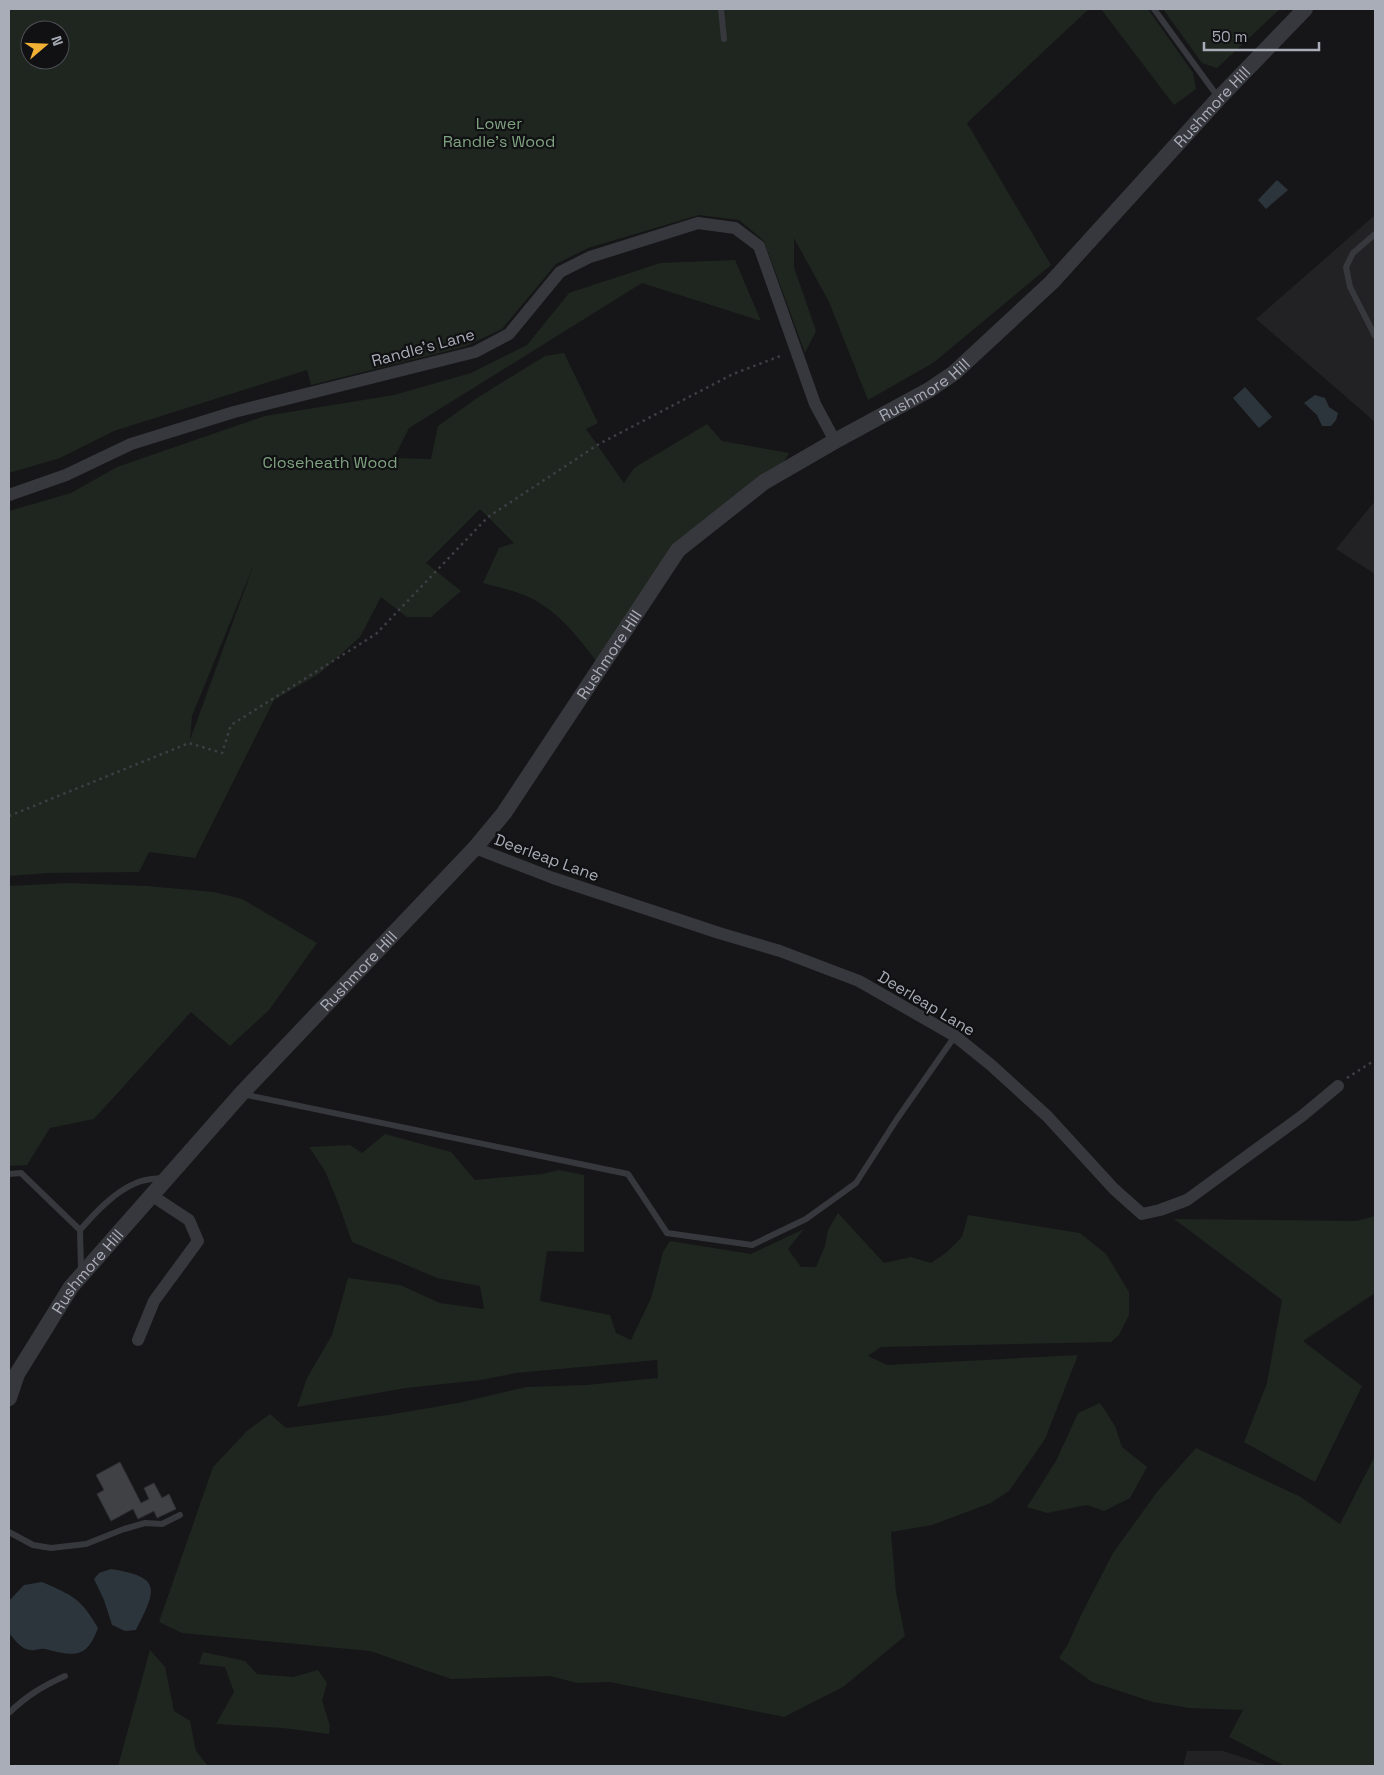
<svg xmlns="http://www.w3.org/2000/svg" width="1384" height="1775" font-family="'Space Grotesk',sans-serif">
<rect width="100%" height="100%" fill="#161618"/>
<g fill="#222225">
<polygon points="1375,215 1375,422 1256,319"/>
<polygon points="1375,501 1375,574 1336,549"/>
<polygon points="1187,1751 1223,1751 1269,1766 1183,1766"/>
</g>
<g fill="#1e261f" fill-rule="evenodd">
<path d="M 9,9 L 1089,9 L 967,123 L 1051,265 L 933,363 L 868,400 L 829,302 L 794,238 L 794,267 L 816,331 L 805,353 L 764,241 L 739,220 L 699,215 L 588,248 L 556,264 L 502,329 L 464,347 L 311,385 L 307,370 L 114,431 L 60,458 L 9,473 ZM 30,30 L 60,30 L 60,60 L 30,60 Z"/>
<polygon points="1101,9 1148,9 1193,73 1196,89 1174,105"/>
<polygon points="1163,9 1280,9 1217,68 1202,63"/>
<path d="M 735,260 L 761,321 L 642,283 L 409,428 L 394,458 L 431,459 L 438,426 L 477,398 L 545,356 L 564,353 L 598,423 L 586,429 L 624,483 L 634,468 L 707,424 L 722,441 L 789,453 L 782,465 L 671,549 L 597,662 C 580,640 565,619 541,604 C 526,593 501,588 483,583 L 499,548 L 514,543 L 480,509 L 426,563 L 461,591 L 431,617 L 407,617 L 381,597 L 360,637 L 319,674 L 274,700 L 195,858 L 149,852 L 139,872 L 48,873 L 9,876 L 9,511 L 71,493 L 117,467 L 265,416 L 394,395 L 471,373 L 527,345 L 569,293 L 660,263 ZM 254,564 L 190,740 L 192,716 Z"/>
<polygon points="70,883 147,886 214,892 242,899 317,943 269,1010 230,1046 191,1012 94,1119 50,1128 27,1165 9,1166 9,886"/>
<polygon points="385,1134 451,1152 475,1180 542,1174 559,1170 584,1175 584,1252 547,1251 540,1301 610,1315 616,1333 631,1340 651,1298 663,1252 670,1241 751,1254 804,1229 788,1249 801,1267 816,1267 825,1246 828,1230 838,1213 884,1263 911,1257 931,1263 947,1252 962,1237 968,1215 1080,1233 1106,1254 1129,1292 1129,1315 1119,1335 1111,1342 881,1347 868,1356 887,1365 1078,1355 1045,1439 1009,1491 991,1503 932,1525 891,1532 896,1592 905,1636 843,1687 784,1717 610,1682 577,1683 550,1676 451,1679 370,1651 182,1633 159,1622 213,1467 247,1431 270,1414 286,1428 388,1415 458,1403 526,1387 586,1385 658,1378 657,1360 516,1373 481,1380 406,1388 297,1407 307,1378 332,1335 348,1278 400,1285 440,1303 484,1309 480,1286 437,1278 352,1242 339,1205 325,1171 309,1147 350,1145 362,1153"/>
<polygon points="1375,1216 1375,1293 1303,1341 1362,1386 1315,1482 1244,1442 1267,1383 1282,1300 1174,1219 1356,1221"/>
<polygon points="1100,1403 1115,1426 1122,1447 1147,1467 1130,1498 1104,1511 1087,1505 1047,1513 1027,1507 1056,1461 1078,1413"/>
<polygon points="1196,1448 1299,1496 1340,1524 1375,1456 1375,1766 1285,1766 1229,1737 1243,1710 1189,1708 1153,1702 1092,1682 1059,1658 1068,1644 1082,1613 1113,1553 1157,1492"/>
<polygon points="150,1650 165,1667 174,1711 190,1721 196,1751 208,1766 118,1766"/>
<polygon points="203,1652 245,1661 257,1674 293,1677 318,1670 327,1683 322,1701 330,1726 329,1734 283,1728 216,1724 234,1692 225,1667 199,1664"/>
</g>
<g fill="#2c353c">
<polygon points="1277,180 1288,190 1266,209 1258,200"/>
<polygon points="1245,387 1272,417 1259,428 1233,398"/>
<polygon points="1315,395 1325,398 1329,407 1338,413 1336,420 1331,426 1322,426 1317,415 1304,403"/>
<path d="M 111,1569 C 162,1577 157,1589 136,1630 L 125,1631 L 112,1625 L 104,1600 L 94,1579 L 99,1573 Z"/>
<path d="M 42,1582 C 72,1595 81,1598 98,1628 C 86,1660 74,1656 45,1649 C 40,1648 35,1651 30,1650 C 21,1649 15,1640 9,1633 L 9,1601 L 24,1585 Z"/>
</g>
<polygon fill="#404145" stroke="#303034" points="120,1462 141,1503 149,1499 144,1488 154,1483 162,1498 169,1494 176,1509 157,1518 154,1511 138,1519 133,1509 111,1521 97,1494 104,1490 96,1475"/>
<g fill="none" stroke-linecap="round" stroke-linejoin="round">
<g stroke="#3d3f44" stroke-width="2.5" stroke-dasharray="2.5 4" stroke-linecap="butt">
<polyline points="9,816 189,743 222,753 231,725 376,634 488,517 599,444 733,374 783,355"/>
<polyline points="1347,1078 1375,1060"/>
</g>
<g stroke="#37383d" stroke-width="6">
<polyline points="721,9 724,39"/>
<polyline points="1154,9 1218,97"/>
<polyline points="1375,234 1353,253 1346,267 1350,287 1375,336"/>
<polyline points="242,1094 628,1174 667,1233 752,1245 806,1219 856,1183 897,1119 955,1036"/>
<polyline points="9,1174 21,1173 80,1230 81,1270"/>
<path d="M 80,1230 C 95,1213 114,1192 136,1183 C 144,1179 153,1179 162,1178"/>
<polyline points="9,1532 33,1545 51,1548 86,1544 124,1529 145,1523 162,1524 180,1515"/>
<path d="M 9,1713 C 26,1696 43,1686 65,1676"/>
</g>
<g stroke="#37383d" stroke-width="12">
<polyline points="9,495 66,475 131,444 234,412 475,352 509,334 560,272 590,257 698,223 735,228 759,246 815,404 835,441"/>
<polyline points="475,848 553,878 719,933 780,951 859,981 955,1036 991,1065 1047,1116 1114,1189 1142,1214 1160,1210 1187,1200 1302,1116 1338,1086"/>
<polyline points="138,1340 154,1301 198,1241 189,1220 151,1195"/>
</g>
<path stroke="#37383d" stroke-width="16" id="s1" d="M 9,1398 L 17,1374 L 71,1287 L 241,1094 L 475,848 L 504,813 L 678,550 L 764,482 L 835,441 L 929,390 L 954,373 L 1052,282 L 1219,98 L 1305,9"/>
</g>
<g text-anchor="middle" stroke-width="4.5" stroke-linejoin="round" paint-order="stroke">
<g font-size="16" fill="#a8adb8" stroke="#111113">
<text dy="6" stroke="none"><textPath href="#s1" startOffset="1785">Rushmore Hill</textPath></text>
<text transform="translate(423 347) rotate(-15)" y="6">Randle's Lane</text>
<text dy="6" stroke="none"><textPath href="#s1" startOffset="1380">Rushmore Hill</textPath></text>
<text dy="6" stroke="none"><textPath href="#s1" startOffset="960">Rushmore Hill</textPath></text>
<text transform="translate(547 857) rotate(20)" y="6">Deerleap Lane</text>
<text dy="6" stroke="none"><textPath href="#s1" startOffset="555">Rushmore Hill</textPath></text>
<text transform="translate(927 1003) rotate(31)" y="6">Deerleap Lane</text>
<text dy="6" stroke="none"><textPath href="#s1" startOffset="150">Rushmore Hill</textPath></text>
</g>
<g font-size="16" fill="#7fa381" stroke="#111113">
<text x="499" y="129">Lower<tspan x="499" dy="18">Randle's Wood</tspan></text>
<text x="330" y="468">Closeheath Wood</text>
</g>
</g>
<rect width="1384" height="1775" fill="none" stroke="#a8adb8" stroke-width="20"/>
<g transform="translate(45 45) rotate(71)"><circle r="24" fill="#111113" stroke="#4d4f55"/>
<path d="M0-4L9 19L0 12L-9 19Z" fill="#f2b134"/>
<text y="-8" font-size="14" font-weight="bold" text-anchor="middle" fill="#a8adb8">N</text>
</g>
<path d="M1204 42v8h115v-8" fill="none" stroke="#a8adb8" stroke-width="2.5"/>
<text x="1212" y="42" font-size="15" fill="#a8adb8" stroke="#111113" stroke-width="4" paint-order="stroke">50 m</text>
</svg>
